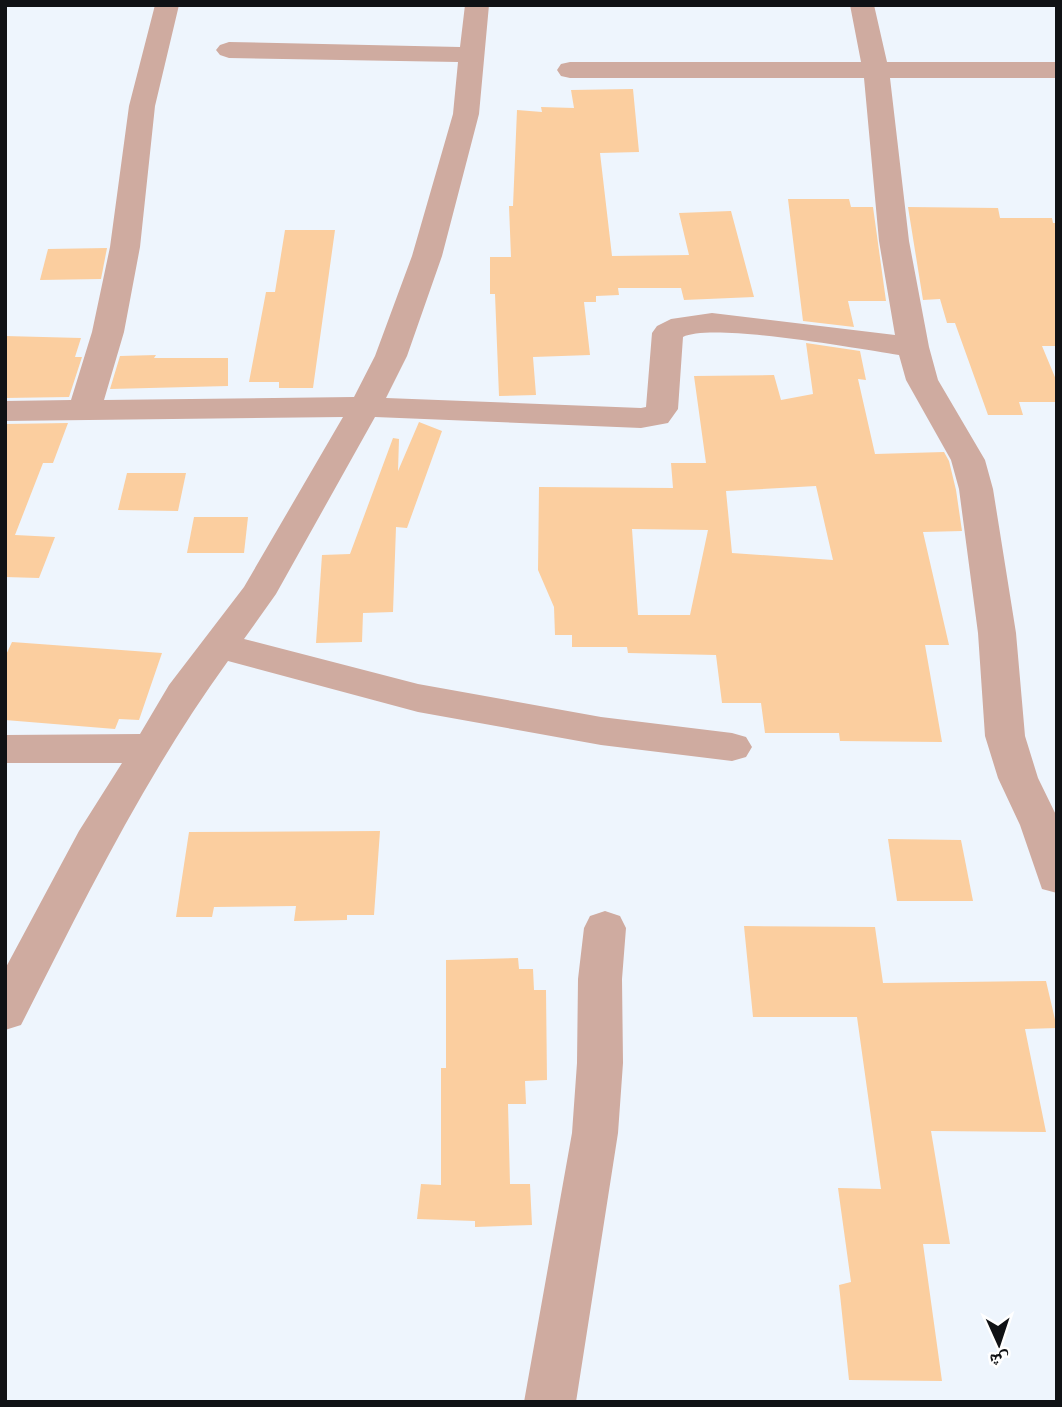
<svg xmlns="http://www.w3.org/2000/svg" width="1062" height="1407" font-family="Figtree,'Noto Naskh Arabic',sans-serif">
<rect width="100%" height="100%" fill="#eef5fd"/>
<g fill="#fbce9f" fill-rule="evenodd">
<polygon points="633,89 639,152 600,153 612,256 689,255 679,213 731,211 754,297 684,300 681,288 618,288 619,295 596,296 596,302 584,302 590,355 533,357 536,395 499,396 495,294 490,294 490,257 511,257 509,206 513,206 517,110 542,112 541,107 574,108 571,90"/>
<polygon points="788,199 849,199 851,207 873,207 886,301 848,301 854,327 803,321"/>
<polygon points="908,207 998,208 1000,218 1052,218 1053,223 1057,223 1057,346 1042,346 1057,382 1057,402 1019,402 1023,415 988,415 955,323 947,323 940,299 923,300"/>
<polygon points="285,230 335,230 313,388 279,388 279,382 249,382 266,292 275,292"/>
<polygon points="107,248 101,279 40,280 48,249"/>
<polygon points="5,336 81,338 75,357 82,357 69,397 5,398"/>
<path d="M 806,343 L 860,351 L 866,380 L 858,379 L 875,454 L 944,452 L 949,461 L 956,490 L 962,531 L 923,532 L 949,645 L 925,645 L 942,742 L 840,741 L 839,733 L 765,733 L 761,703 L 722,703 L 716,655 L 628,653 L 627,647 L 572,647 L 572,635 L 555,635 L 554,607 L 538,570 L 539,487 L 673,488 L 671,463 L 706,463 L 694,376 L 774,375 L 781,400 L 813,394 ZM 816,486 L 833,560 L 732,553 L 726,491 ZM 632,529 L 708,530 L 690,615 L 638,615 Z"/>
<polygon points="156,355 154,358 228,358 228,386 110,389 120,356"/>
<polygon points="419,422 442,431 407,528 396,527 393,612 363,613 362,642 316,643 322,555 350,554 393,438 399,439 398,471"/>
<polygon points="68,423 53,463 43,463 15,535 55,537 39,578 5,577 5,424"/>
<polygon points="127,473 186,473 178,511 118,510"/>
<polygon points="194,517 248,517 244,553 187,553"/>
<polygon points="12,642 162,653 139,720 119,719 115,729 5,720 5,657"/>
<polygon points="380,831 374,915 347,915 347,920 294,921 296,906 214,907 212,917 176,917 189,832"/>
<polygon points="888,839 961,840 973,901 897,901"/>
<polygon points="744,926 875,927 883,983 1046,981 1057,1028 1025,1029 1046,1132 931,1131 950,1244 923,1244 942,1381 849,1380 839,1285 851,1282 838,1188 881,1189 857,1017 753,1017"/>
<polygon points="518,958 519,969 533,969 534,990 546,990 547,1080 525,1081 526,1104 508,1104 510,1184 530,1184 532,1225 475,1227 475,1221 417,1219 421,1184 441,1185 441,1068 446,1068 446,960"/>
</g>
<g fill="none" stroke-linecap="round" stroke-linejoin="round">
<g fill="#cfaba0" fill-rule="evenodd">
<path d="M 155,5 L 179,5 L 155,106 L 140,247 L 124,332 L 104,400 L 354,397 L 375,356 L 412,256 L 453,114 L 458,62 L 229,58 L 220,55 L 216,50 L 220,45 L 229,42 L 460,47 L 465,5 L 489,5 L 479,114 L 442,256 L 407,356 L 386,398 L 641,408 L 646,407 L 652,333 L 657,326 L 671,319 L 712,313 L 895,335 L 879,241 L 864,78 L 570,78 L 561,76 L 557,70 L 561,64 L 570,62 L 861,62 L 850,5 L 874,5 L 887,62 L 1057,62 L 1057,78 L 890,78 L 909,241 L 929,347 L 938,380 L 985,460 L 993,489 L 1016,633 L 1025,736 L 1038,778 L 1057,817 L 1057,893 L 1042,889 L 1020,825 L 998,778 L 985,736 L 978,633 L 959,489 L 951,460 L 906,380 L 899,355 C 859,349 712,322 683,337 L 678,409 L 668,423 L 641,428 L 375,417 L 276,594 L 244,639 L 418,684 L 601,717 L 732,733 L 746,737 L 752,747 L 746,757 L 732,761 L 601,745 L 418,712 L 228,661 C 146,774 84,901 21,1025 L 5,1030 L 5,969 L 79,831 L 122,763 L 5,763 L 5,735 L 140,734 L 169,685 L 244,587 L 343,417 L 5,421 L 5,401 L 71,400 L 92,332 L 110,247 L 129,106 Z"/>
<polygon points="605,911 620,916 626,928 622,979 623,1063 618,1133 576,1402 524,1402 572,1133 577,1063 578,979 584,928 590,916"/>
</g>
</g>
<rect width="1062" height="1407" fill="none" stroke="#101215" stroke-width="14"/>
<g transform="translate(999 1344) rotate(177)" stroke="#ffffff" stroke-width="5" paint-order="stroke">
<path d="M0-5L12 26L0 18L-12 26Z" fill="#101215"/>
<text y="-10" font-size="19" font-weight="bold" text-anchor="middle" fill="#101215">ش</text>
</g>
</svg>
